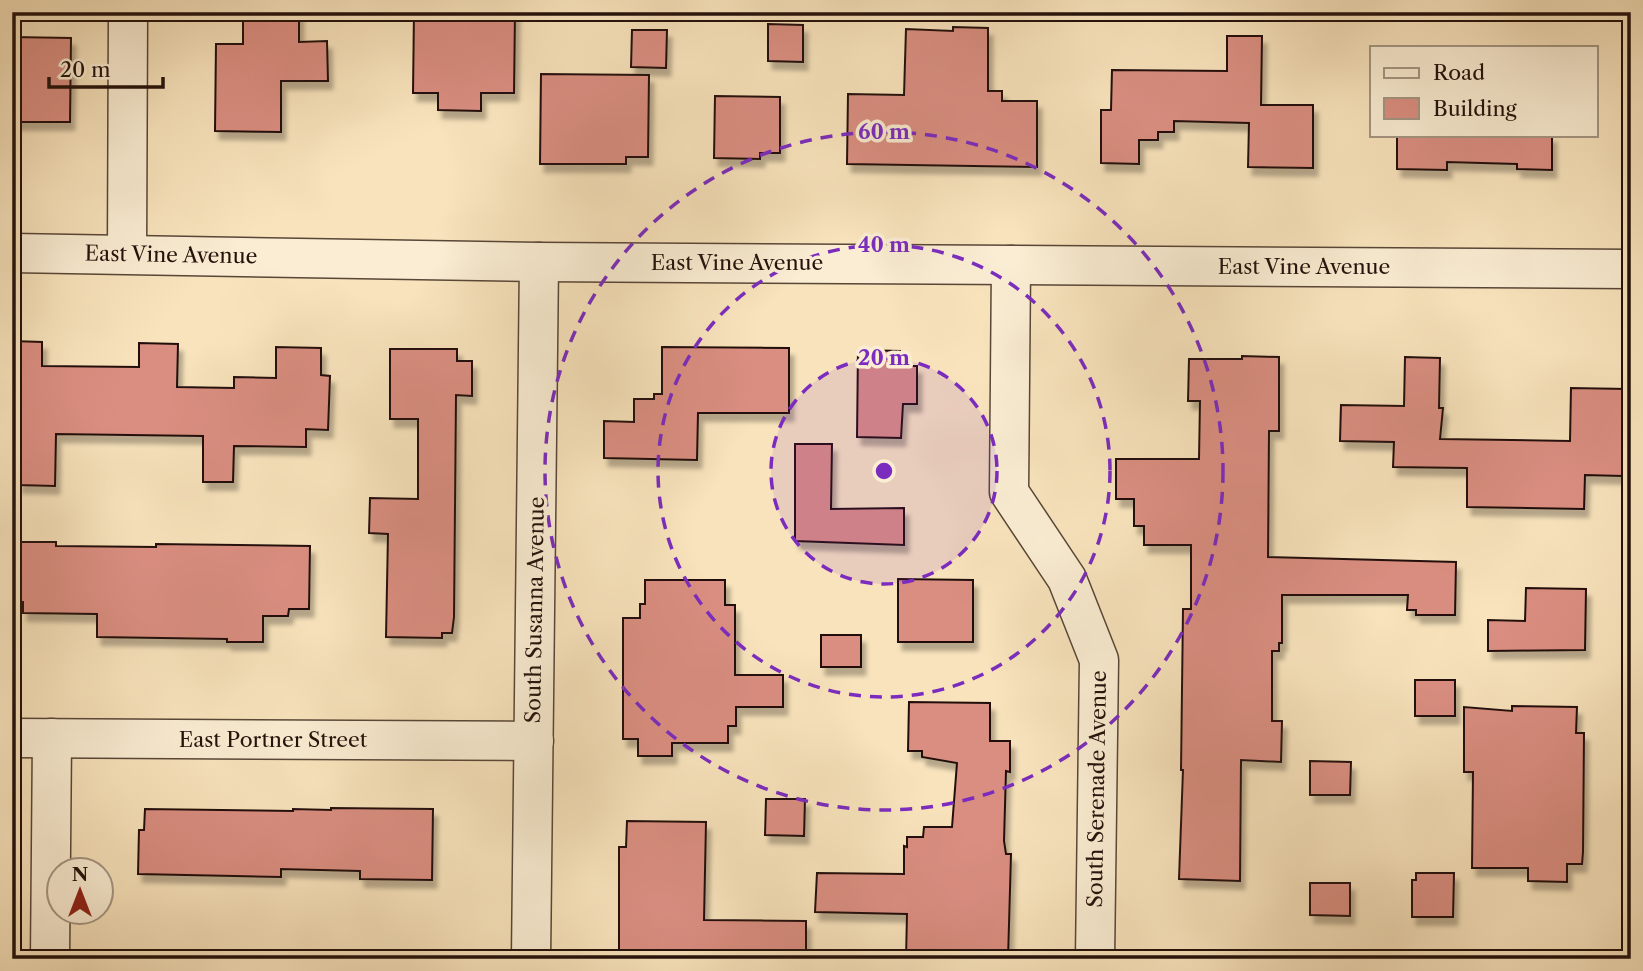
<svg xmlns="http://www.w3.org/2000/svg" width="1643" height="971" font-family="'Libre Caslon Text',serif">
<defs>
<filter id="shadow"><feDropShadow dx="4.5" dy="8" stdDeviation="2" flood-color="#0004"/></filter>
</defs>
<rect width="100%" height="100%" fill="#f8e3bc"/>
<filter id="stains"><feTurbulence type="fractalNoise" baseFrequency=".00286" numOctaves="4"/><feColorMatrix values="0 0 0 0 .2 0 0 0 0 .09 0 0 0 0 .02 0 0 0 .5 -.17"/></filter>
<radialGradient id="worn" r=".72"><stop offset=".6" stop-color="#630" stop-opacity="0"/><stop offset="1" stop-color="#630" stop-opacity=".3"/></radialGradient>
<g fill="#da8e81" stroke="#23110b" stroke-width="2" filter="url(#shadow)">
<polygon points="243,12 299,12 299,42 327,41 328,81 281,81 281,132 215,131 216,44 243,44"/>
<polygon points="414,12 515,12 514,93 481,93 481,111 438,110 438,93 413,93"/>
<polygon points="768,24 803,25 803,62 768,61"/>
<polygon points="953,27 988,28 988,91 1002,91 1002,101 1037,101 1037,167 847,164 848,94 904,95 906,29 953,31"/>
<polygon points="632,30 667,30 666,68 631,67"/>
<polygon points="1227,36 1262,36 1261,105 1313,105 1313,168 1248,167 1249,123 1174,121 1174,132 1158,132 1158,140 1139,140 1139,164 1101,163 1101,110 1111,110 1112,70 1227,71"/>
<polygon points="12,37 71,38 70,122 12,122"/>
<polygon points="541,74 649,75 648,157 626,157 626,164 540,164"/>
<polygon points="715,96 780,97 780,153 760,153 760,159 714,158"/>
<polygon points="1397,135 1552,135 1552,170 1517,169 1517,164 1447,162 1447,170 1397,169"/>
<polygon points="12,341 42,342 42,366 139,367 139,343 178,344 177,387 234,388 234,377 276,378 276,347 321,348 321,375 330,376 328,430 306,429 306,447 234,446 233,482 203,482 203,436 56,434 55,486 18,485 19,442 12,442"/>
<polygon points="662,347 789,348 789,413 698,413 697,460 604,458 604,421 634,422 634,399 654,399 654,394 662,394"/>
<polygon points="390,349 457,349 457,361 472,361 472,396 456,395 454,617 452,633 442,633 442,638 386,637 388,534 369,533 370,498 418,499 418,419 390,419"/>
<polygon points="858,350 900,351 900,366 917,366 917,404 903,404 901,438 857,437"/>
<polygon points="1242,356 1279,357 1279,431 1269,431 1268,557 1456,562 1455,615 1416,615 1416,610 1407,610 1408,595 1282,595 1282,643 1279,643 1279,651 1272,651 1272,721 1282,721 1281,762 1241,760 1240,881 1179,879 1183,770 1181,770 1183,609 1191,609 1191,545 1144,545 1144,526 1134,526 1134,499 1116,499 1116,459 1199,459 1200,401 1188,401 1189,359 1242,359"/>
<polygon points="1405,357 1440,358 1439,408 1443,408 1440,439 1570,441 1571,388 1627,389 1627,430 1623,430 1623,476 1585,475 1584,509 1467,507 1467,468 1393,467 1394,442 1340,441 1341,405 1404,406"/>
<polygon points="795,444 832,444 831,509 904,508 904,545 795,541"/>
<polygon points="12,542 56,542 56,546 156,547 156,544 310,546 309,609 289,609 288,616 263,616 263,642 227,642 227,639 97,637 97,614 23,613 23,602 12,602"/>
<polygon points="898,579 973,580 973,642 898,642"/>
<polygon points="645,580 725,580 725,605 735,605 735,675 783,675 783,707 736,707 736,726 728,726 728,743 672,743 672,756 638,756 638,739 623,739 623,618 640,618 640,604 645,604"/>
<polygon points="1526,588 1586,589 1585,650 1488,651 1488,620 1525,621"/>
<rect x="821" y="635" width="40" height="32"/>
<rect x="1415" y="680" width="40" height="36"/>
<polygon points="909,702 990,703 990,741 1010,741 1010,772 1006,771 1004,841 1006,854 1011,854 1008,959 906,959 907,914 815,912 817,873 904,874 904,846 907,847 907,837 923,837 924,827 952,827 957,763 922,757 922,751 908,751"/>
<polygon points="1512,706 1577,707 1576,733 1584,733 1583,852 1582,864 1567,864 1567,882 1528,881 1528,868 1472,868 1473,772 1464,772 1464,707 1512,711"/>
<polygon points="1310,761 1351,762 1350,795 1310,795"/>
<polygon points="766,799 805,799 804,836 765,835"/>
<polygon points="331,808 433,809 432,880 360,879 360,871 281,869 281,877 138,874 139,830 144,830 145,809 293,811 293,809 331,810"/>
<polygon points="627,821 706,822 704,920 806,921 806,959 663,959 663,955 619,955 619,847 626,847"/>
<polygon points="1416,873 1454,873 1453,917 1412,917 1412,880 1416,880"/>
<polygon points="1310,883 1350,883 1350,916 1310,915"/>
</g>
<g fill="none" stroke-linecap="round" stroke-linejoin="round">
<g stroke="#584637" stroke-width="41">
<g id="minor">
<polyline points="12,253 539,262 1631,269"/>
<polyline points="127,254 128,12"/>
<polyline points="1011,265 1009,492 1067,579 1099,660 1095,959"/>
<polyline points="12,738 534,741"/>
<polyline points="50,959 52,738"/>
<polyline points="531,959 539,262"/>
</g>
</g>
<use href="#minor" stroke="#faedd3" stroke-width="38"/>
</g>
<circle cx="884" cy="471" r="113" fill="#7b2cbf" fill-opacity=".12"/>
<g fill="none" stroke="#7b2cbf" stroke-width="3.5" stroke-dasharray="12 9">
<circle cx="884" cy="471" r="113"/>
<circle cx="884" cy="471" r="226"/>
<circle cx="884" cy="471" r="339"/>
</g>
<g text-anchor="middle" stroke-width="7" stroke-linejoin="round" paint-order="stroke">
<g font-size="21" fill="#23110b" stroke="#faedd3">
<text transform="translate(171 255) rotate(1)" y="7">East Vine Avenue</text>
<text x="737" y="270">East Vine Avenue</text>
<text x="1304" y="274">East Vine Avenue</text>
<text transform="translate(535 610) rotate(-89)" y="7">South Susanna Avenue</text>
<text x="273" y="747">East Portner Street</text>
<text transform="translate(1097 789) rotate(-89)" y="7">South Serenade Avenue</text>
</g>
</g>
<circle cx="884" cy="471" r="10" fill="#7b2cbf" stroke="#faedd3" stroke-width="3.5"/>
<g font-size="21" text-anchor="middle" font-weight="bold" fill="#7b2cbf" stroke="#faedd3" stroke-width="7" stroke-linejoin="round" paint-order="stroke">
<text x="884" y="139">60 m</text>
<text x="884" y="252">40 m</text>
<text x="884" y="365">20 m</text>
</g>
<rect width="1643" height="971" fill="none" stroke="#f8e3bc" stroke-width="42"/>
<rect x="14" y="14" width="1615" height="943" fill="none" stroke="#23110b" stroke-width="3.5"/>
<rect x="21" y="21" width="1601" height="929" fill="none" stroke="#23110b" stroke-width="2"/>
<rect x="1370" y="46" width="228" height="91" fill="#faedd3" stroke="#a49583" stroke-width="2"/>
<rect x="1384" y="68" width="35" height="10" fill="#faedd3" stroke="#a49583" stroke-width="2"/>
<text x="1433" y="80" font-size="21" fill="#23110b">Road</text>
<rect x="1384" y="98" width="35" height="21" fill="#da8e81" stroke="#a49583" stroke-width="2"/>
<text x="1433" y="116" font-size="21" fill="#23110b">Building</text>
<g transform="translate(80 891)"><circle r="33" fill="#faedd3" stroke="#a49583" stroke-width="2"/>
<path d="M0-5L12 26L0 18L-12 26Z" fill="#8f2418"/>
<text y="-10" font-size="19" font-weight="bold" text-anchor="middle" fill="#23110b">N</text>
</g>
<path d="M49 77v10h114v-10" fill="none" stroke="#23110b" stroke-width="3.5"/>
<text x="60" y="77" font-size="21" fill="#23110b" stroke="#faedd3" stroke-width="5" paint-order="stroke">20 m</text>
<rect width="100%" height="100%" filter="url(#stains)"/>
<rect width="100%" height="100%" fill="url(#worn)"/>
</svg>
